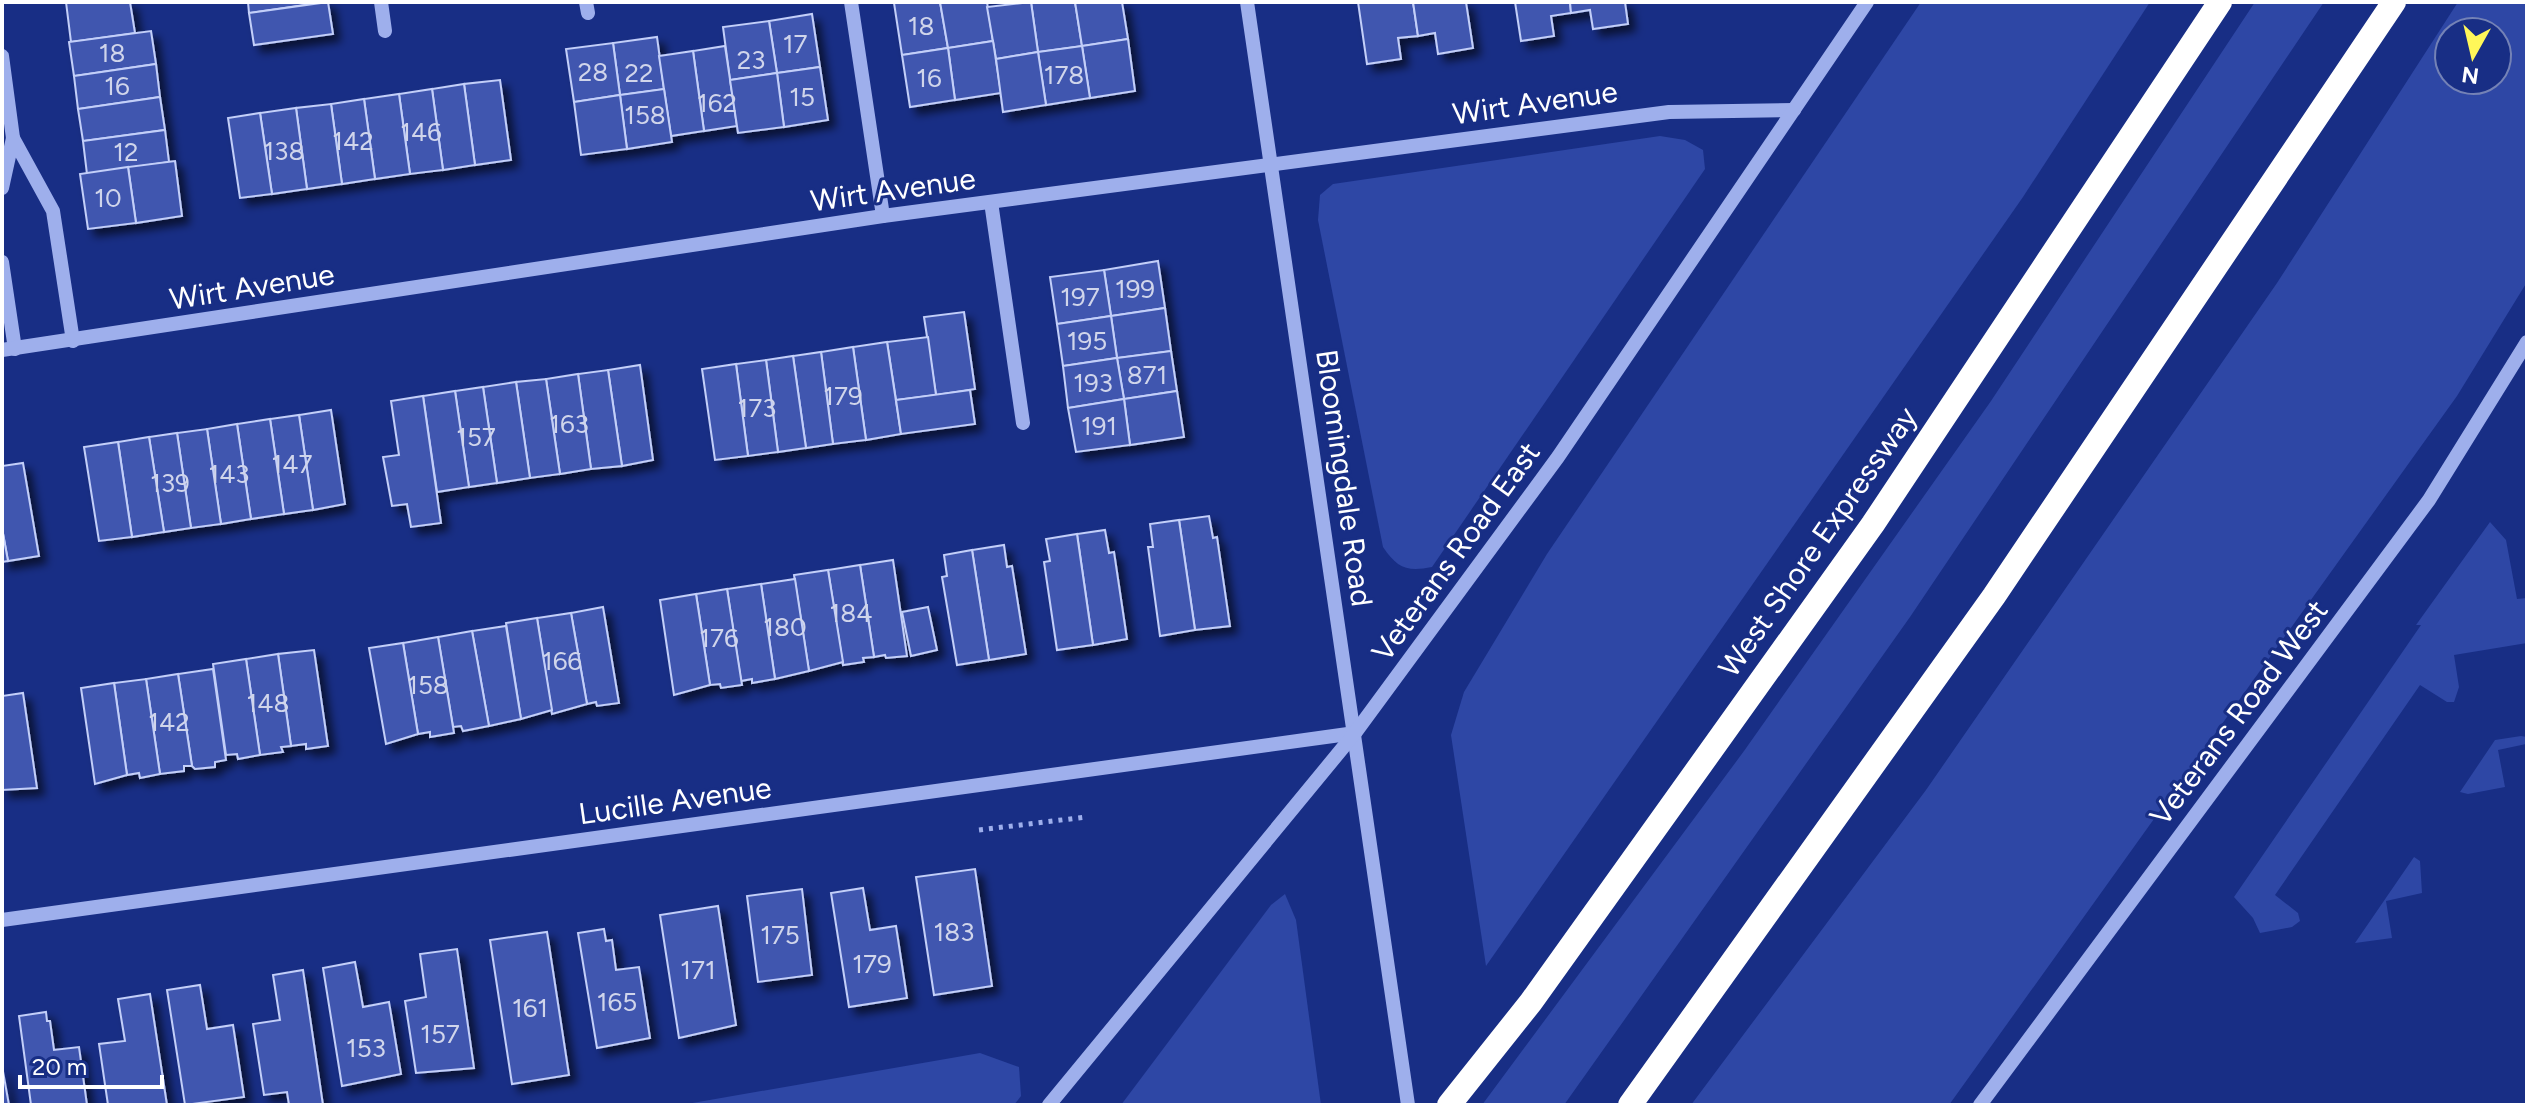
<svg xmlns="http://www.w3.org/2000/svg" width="2529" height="1107" font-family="Figtree,sans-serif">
<defs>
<filter id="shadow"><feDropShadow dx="7" dy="7" stdDeviation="4" flood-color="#0009"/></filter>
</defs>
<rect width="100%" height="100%" fill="#182e85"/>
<g fill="#2e47a5" fill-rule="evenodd">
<polygon points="1921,2 2150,2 2023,197 1486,966 1451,735 1464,692 1547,554"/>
<polygon points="2255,2 2324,2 1910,617 1564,1105 1482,1105 1744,751 1991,401"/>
<path d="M 2458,2 L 2527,2 L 2527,282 L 2457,396 L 1949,1105 L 1691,1105 L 1926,790 L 2277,283 ZM 2497,32 L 2497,80 L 2449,80 L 2449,32 Z"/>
<path d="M 1660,136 L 1685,140 L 1703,150 L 1705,169 L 1432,567 C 1407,572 1397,568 1383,547 L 1318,220 L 1320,195 L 1333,184 Z"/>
<polygon points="2490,522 2506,540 2517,599 2527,598 2527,643 2454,655 2459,687 2454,702 2447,702 2420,685 2275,895 2298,913 2300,921 2292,927 2260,933 2253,918 2234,897 2421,625 2416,625"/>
<polygon points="2521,736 2527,737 2526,744 2498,750 2505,787 2468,794 2460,792 2495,740"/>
<polygon points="2414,857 2420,861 2422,893 2386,901 2392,938 2355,943"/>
<polygon points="1285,894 1296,920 1321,1105 1121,1105 1271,905"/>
<polygon points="980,1053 1019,1067 1021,1096 1014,1105 681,1105"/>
</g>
<g fill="#4157af" stroke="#c3cff9" stroke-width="2" filter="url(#shadow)">
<polygon points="66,2 130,2 135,33 71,42"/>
<polygon points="248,2 326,2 249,13"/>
<polygon points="328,2 333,34 254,45 249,13"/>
<polygon points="940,2 948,48 902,55 894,3"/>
<polygon points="940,2 987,2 993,41 948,48"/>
<polygon points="1031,2 1075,2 1082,46 1038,52"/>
<polygon points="1031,2 1038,52 996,59 987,7"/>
<polygon points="1075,2 1122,2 1128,39 1082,46"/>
<polygon points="1358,2 1413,2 1418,36 1398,38 1401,59 1367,64"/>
<polygon points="1413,2 1466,2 1473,48 1438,54 1435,33 1418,36"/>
<polygon points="1515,2 1570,2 1571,13 1551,16 1554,36 1521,41"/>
<polygon points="1570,2 1625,2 1628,24 1593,29 1590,10 1571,13"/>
<polygon points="812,14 820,67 777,73 769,21"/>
<polygon points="769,21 777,73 730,80 723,27"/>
<polygon points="151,31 156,64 74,76 69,42"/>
<polygon points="657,37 664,89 620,95 613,43"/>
<polygon points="1128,39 1135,91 1090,98 1082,46"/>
<polygon points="993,41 1001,93 955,100 948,48"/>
<polygon points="613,43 620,95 574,102 566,49"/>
<polygon points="725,46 737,126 704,131 693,51"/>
<polygon points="1082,46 1090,98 1046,105 1038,52"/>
<polygon points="948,48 955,100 910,107 902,55"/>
<polygon points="693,51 704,131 671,136 659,56"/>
<polygon points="1038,52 1046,105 1003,112 996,59"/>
<polygon points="156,64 160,97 78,109 74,76"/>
<polygon points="820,67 828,120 784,127 777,73"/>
<polygon points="777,73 784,127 738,133 730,80"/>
<polygon points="500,80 511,160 475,165 464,84"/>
<polygon points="464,84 475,165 443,170 432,89"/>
<polygon points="432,89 443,170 410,174 399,94"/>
<polygon points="664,89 672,142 627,149 620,95"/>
<polygon points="399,94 410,174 375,179 364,99"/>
<polygon points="620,95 627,149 581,155 574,102"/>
<polygon points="160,97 165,130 83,141 78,109"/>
<polygon points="364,99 375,179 342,184 331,104"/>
<polygon points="331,104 342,184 307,189 296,108"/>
<polygon points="296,108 307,189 272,194 260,113"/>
<polygon points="260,113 272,194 240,198 228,118"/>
<polygon points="165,130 169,162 87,174 83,141"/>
<polygon points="175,161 182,216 136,223 128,167"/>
<polygon points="128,167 136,223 88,229 80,174"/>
<polygon points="1158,261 1165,308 1111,316 1104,270"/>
<polygon points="1104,270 1111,316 1057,324 1050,277"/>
<polygon points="1165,308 1171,351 1117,358 1111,316"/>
<polygon points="964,312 975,389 936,395 924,317"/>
<polygon points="1111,316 1117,358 1063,366 1057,324"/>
<polygon points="928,337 936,395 896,400 887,342"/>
<polygon points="887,342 901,434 866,440 853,347"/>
<polygon points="853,347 866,440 833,444 821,352"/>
<polygon points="1171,351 1177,391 1124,399 1117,358"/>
<polygon points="821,352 833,444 806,448 793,356"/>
<polygon points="793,356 806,448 778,452 766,360"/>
<polygon points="1117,358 1124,399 1068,408 1063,366"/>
<polygon points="766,360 778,452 748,456 736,364"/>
<polygon points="736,364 748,456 715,460 702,369"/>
<polygon points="640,365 653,460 622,466 608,370"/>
<polygon points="608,370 622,466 591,469 578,374"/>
<polygon points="578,374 591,469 560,474 546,379"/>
<polygon points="546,379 560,474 530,478 516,382"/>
<polygon points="516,382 530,478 497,483 483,387"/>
<polygon points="483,387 497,483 469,487 455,391"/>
<polygon points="970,390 975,424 901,434 896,400"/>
<polygon points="455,391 469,487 437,492 423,396"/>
<polygon points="1177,391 1184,437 1130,445 1124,399"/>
<polygon points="423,396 441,523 411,527 407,504 392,506 383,457 399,455 391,401"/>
<polygon points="1124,399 1130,445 1076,452 1068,408"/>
<polygon points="331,410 345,504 313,510 299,415"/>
<polygon points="299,415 313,510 284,514 270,419"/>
<polygon points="270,419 284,514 251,519 237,424"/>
<polygon points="237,424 251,519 221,524 207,429"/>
<polygon points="207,429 221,524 191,528 177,433"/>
<polygon points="177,433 191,528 164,532 149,437"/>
<polygon points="149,437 164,532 132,537 118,442"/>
<polygon points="118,442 132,537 99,541 84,447"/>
<polygon points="23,463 39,556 8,561 2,528 2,466"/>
<polygon points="1209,516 1213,538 1217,537 1230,626 1195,630 1179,520"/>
<polygon points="1179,520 1195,630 1160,636 1148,547 1153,547 1150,524"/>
<polygon points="2,528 8,561 2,562"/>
<polygon points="1105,530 1109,553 1114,552 1127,639 1093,645 1077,534"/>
<polygon points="1077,534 1093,645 1057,650 1044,562 1050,561 1046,539"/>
<polygon points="1004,545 1007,567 1012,566 1026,654 989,660 972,550"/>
<polygon points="972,550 989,660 957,665 942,577 947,576 944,555"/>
<polygon points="893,560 907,656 886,658 885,655 874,657 860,565"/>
<polygon points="860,565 874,657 863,658 864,662 843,665 828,570"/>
<polygon points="828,570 843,662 809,671 794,575"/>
<polygon points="795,579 809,671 775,679 761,584"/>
<polygon points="761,584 775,679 752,683 752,679 741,681 727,589"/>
<polygon points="727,589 742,685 721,688 720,684 710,685 696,594"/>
<polygon points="696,594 710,685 674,695 660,600"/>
<polygon points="603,607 619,703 597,706 596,702 587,704 571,613"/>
<polygon points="928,607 937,650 911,656 902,612"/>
<polygon points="571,613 587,704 552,714 537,618"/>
<polygon points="537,618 552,710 521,719 506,623"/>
<polygon points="506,626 521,719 489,726 472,631"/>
<polygon points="472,631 489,726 463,731 461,726 453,727 438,637"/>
<polygon points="438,637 454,733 430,737 430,732 418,734 403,643"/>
<polygon points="403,643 418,734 386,744 369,648"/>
<polygon points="314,650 328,746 306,749 306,744 291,746 278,654"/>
<polygon points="278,654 291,746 281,747 283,752 260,755 246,659"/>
<polygon points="246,659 260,755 238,759 237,754 226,755 213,664"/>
<polygon points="213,669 226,760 215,762 215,767 195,769 192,766 178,674"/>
<polygon points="178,674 192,766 184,766 184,771 160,774 146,679"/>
<polygon points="146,679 160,774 140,778 139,773 127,775 114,683"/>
<polygon points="114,683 127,775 95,784 81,688"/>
<polygon points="23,693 37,788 2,790 2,696"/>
<polygon points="975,869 992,986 934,995 916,877"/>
<polygon points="863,888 870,930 896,926 907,998 849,1007 831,893"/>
<polygon points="802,889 812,975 758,982 747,896"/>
<polygon points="718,906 736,1025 679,1038 660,915"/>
<polygon points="604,929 606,941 612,940 616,970 639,967 650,1038 597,1048 578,933"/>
<polygon points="547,932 569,1075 512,1084 490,940"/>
<polygon points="457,949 474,1068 416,1073 405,1001 426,997 420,954"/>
<polygon points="355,962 363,1007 389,1002 401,1074 342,1086 323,968"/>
<polygon points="303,970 323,1105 289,1105 287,1092 264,1095 253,1024 280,1020 273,975"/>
<polygon points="200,985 207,1029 233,1025 244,1097 185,1105 167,990"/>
<polygon points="150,994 167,1105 108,1105 99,1044 125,1041 118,999"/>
<polygon points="46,1012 47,1021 50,1021 54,1050 79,1047 87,1105 31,1105 19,1016"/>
<polygon points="2,1066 9,1105 2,1105"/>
</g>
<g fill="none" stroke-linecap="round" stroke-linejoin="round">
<polyline stroke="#9eafec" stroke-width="5" stroke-dasharray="4 6" stroke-linecap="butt" points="979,830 1086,817"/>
<g stroke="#9eafec" stroke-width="14">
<polyline points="381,2 385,31"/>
<polyline points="586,2 588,13"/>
<polyline points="851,2 883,216"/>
<polyline points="1247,2 1408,1105"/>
<polyline points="2,56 13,138"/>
<polyline points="2,188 13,138 53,211 73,341"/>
<polyline points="991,202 1023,423"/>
<polyline points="2,262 15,349"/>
<polyline points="2,350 883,216 1669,112 1794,110"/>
<polyline points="2,920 1355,733"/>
<polyline points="1049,1105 1355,733 1558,457 1867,2"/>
<polyline points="1980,1105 2429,500 2527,342"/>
</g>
<g stroke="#fff" stroke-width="24">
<polyline points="1449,1105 1531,1002 1873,524 2220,2"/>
<polyline points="1630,1105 1994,596 2394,2"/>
</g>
</g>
<g text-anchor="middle" stroke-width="6" stroke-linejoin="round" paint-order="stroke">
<g font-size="26" fill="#d0d5eb">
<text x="921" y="35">18</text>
<text x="795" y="53">17</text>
<text x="112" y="62">18</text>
<text x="751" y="69">23</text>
<text x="593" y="81">28</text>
<text x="639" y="82">22</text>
<text x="1064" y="84">178</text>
<text x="929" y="87">16</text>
<text x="117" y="95">16</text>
<text x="802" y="106">15</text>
<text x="717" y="112">162</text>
<text x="645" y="124">158</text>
<text x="421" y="141">146</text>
<text x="353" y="150">142</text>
<text x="284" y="160">138</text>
<text x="126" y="161">12</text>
<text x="108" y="207">10</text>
<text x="1135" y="298">199</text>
<text x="1080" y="306">197</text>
<text x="1087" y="350">195</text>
<text x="1147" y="384">871</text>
<text x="1093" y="392">193</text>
<text x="843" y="405">179</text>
<text x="757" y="417">173</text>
<text x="569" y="433">163</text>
<text x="1099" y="435">191</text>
<text x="476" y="446">157</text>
<text x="292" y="473">147</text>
<text x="229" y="483">143</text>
<text x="170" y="492">139</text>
<text x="851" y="622">184</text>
<text x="785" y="636">180</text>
<text x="719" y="647">176</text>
<text x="562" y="670">166</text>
<text x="428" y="694">158</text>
<text x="268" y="712">148</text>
<text x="169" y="731">142</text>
<text x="954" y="941">183</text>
<text x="780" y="944">175</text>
<text x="872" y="973">179</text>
<text x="698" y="979">171</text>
<text x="617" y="1011">165</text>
<text x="530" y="1017">161</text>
<text x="440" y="1043">157</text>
<text x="366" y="1057">153</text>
</g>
<g font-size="30" fill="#fff" stroke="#182e85">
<text transform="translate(1535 103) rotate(-8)" y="10">Wirt Avenue</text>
<text transform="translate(893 190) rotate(-8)" y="10">Wirt Avenue</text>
<text transform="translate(252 287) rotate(-9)" y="10">Wirt Avenue</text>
<text transform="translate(1344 478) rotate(82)" y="10">Bloomingdale Road</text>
<text transform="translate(1818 542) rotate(-55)" y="10">West Shore Expressway</text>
<text transform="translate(1456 552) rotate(-54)" y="10">Veterans Road East</text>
<text transform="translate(2239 713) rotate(-53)" y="10">Veterans Road West</text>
<text transform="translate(675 801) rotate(-8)" y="10">Lucille Avenue</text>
</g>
</g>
<rect width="2529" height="1107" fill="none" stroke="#ffffff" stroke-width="8"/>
<g transform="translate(2473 56) rotate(188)"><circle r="38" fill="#182e85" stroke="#7482b6" stroke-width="2"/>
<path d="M0-6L14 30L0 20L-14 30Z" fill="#fff759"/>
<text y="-12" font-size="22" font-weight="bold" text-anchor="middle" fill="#ffffff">N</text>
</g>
<path d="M20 1075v12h142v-12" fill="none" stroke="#ffffff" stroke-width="4"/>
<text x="32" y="1075" font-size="24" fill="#ffffff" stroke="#182e85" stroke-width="6" paint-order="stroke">20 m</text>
</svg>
